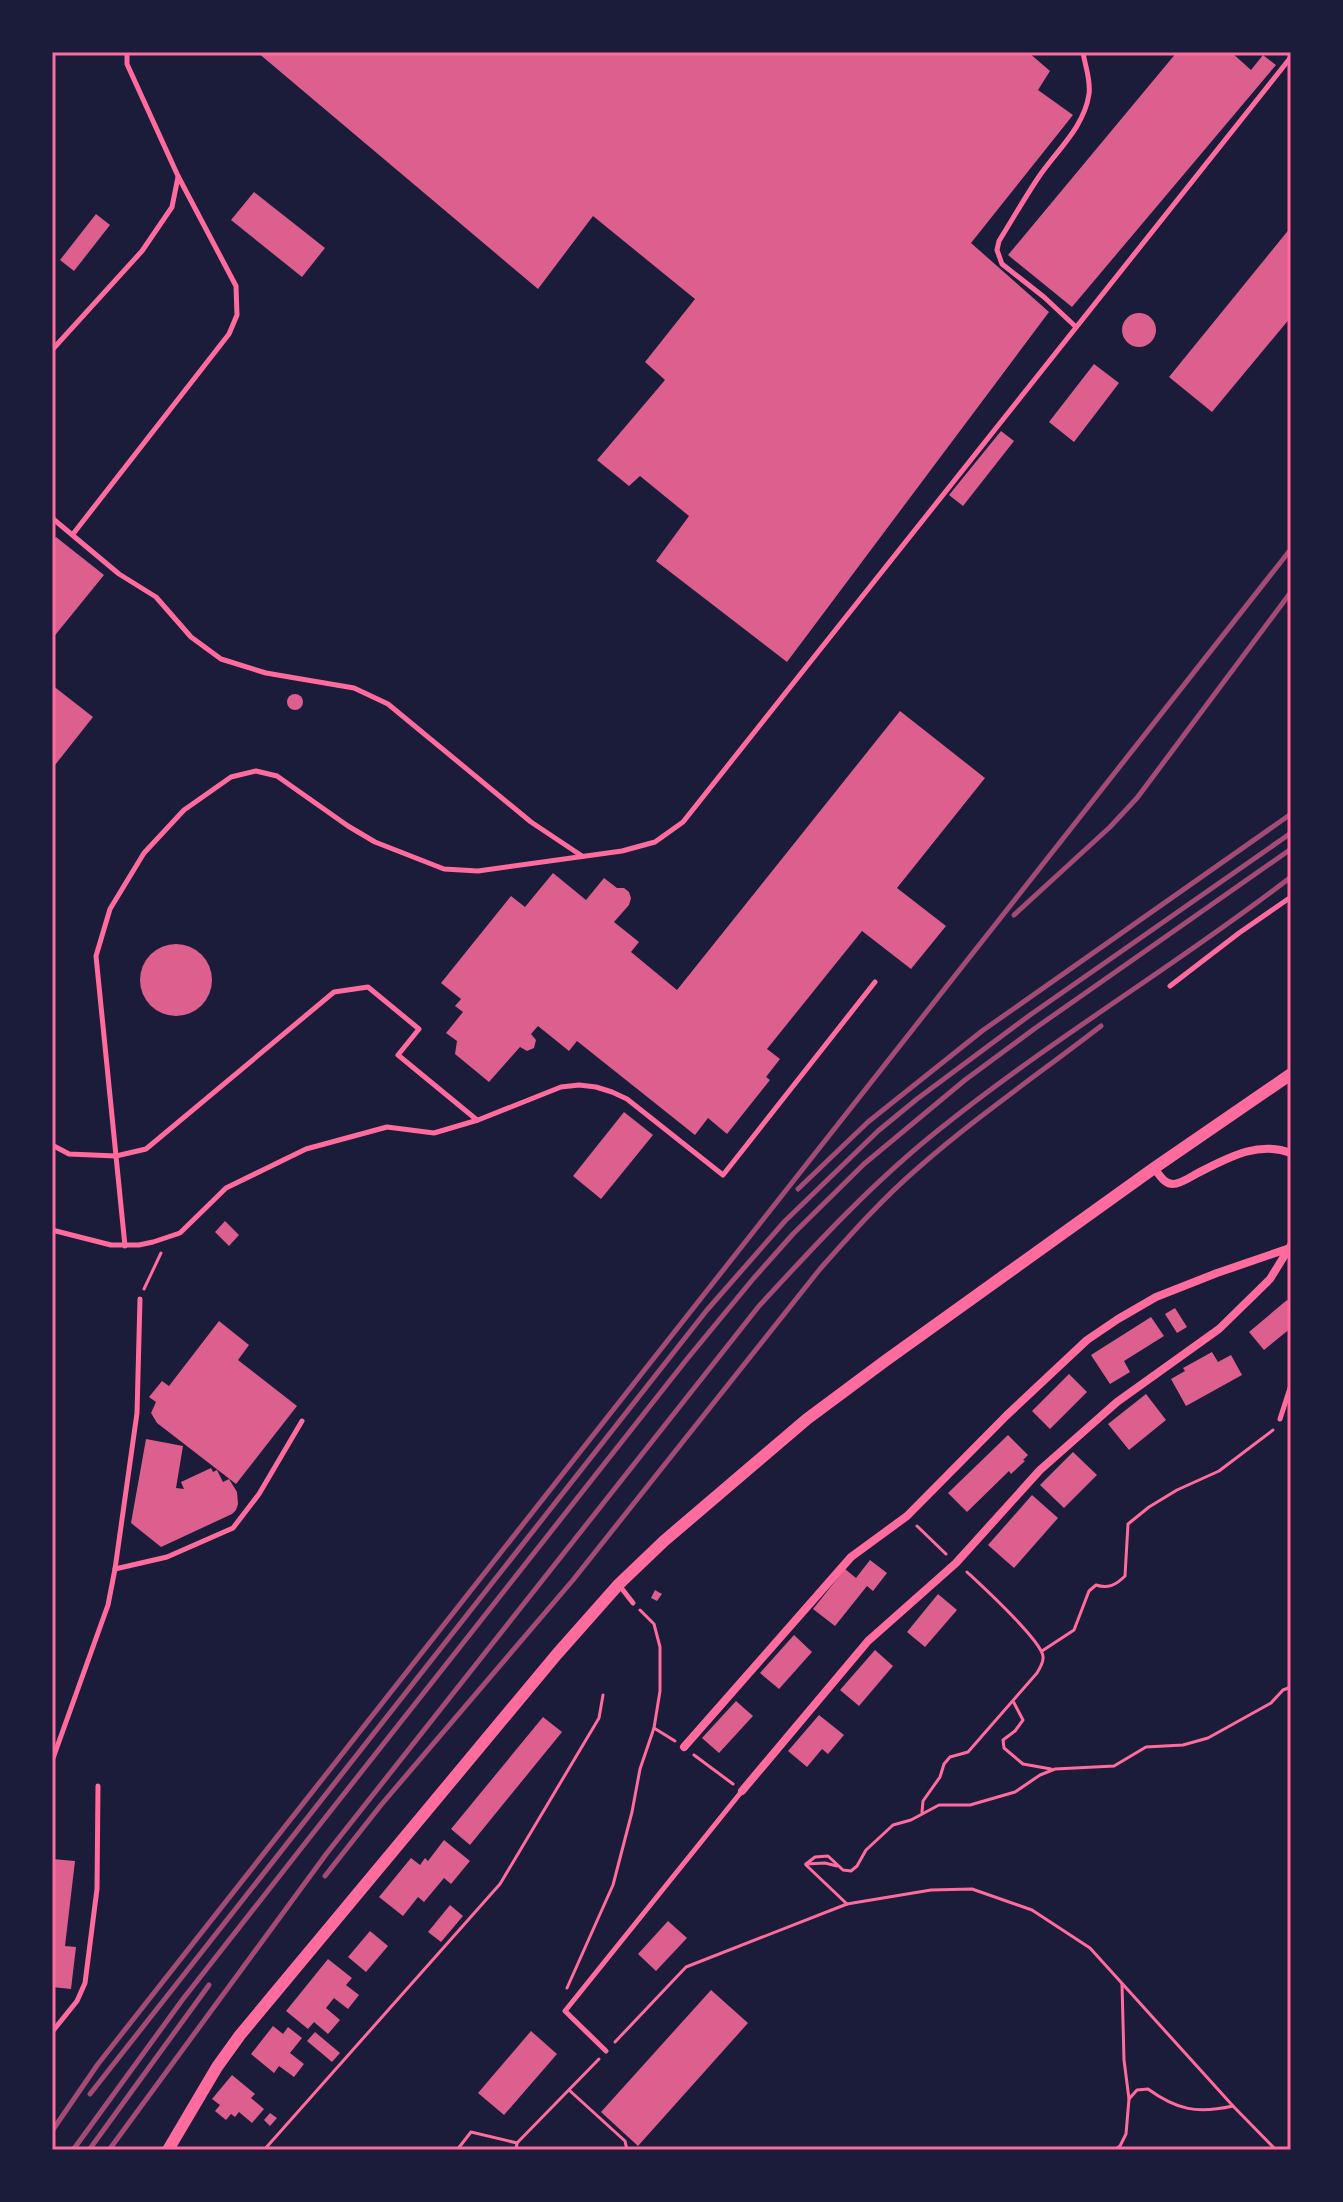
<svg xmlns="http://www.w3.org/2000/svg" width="1343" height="2202" font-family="Jost,sans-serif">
<rect width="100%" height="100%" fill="#1b1b3a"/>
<g fill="#dd5f8e">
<polygon points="257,52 1028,52 1050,71 1038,90 1073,115 971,243 1049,312 787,662 656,561 689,516 640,476 629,486 597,460 665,380 645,362 695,299 593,216 538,289"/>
<polygon points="1177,52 1231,52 1251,70 1263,55 1276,65 1072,307 1008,255"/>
<polygon points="254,192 325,248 302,277 231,220"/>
<polygon points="96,214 110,225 74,271 60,260"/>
<polygon points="1291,227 1291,317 1212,412 1169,377"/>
<circle cx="1139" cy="330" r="17"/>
<polygon points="1094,364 1119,383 1074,442 1049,422"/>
<polygon points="1001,431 1014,441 963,506 949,495"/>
<polygon points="56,537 104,575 52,639 52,541"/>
<polygon points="52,685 93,717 55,765 52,763"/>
<circle cx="295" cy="702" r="8"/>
<polygon points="900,711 985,778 897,888 946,926 911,969 862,931 767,1049 780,1059 766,1077 770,1080 727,1134 708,1118 695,1135 577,1041 569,1051 538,1026 531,1034 536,1040 534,1048 527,1051 520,1047 489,1082 455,1054 457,1041 446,1033 463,1012 455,1006 461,999 441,983 511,896 525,907 553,873 586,900 604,878 617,888 624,888 629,892 631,898 629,905 614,922 639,942 631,952 677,990"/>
<circle cx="176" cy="980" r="36"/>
<polygon points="624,1112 653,1135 601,1199 573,1176"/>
<polygon points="225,1221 239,1235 229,1246 215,1232"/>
<polygon points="1287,1300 1291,1305 1291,1328 1264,1350 1249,1332"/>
<polygon points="1175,1308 1187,1327 1177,1333 1165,1314"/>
<polygon points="1151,1317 1164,1336 1124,1361 1130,1372 1110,1384 1091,1355"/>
<polygon points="219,1321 249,1345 238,1360 297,1406 236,1484 157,1423 151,1413 156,1402 149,1397 162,1381 169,1386"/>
<polygon points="1212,1352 1218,1362 1231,1355 1242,1375 1186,1406 1171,1379 1185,1371 1183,1368"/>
<polygon points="1069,1374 1087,1392 1050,1429 1032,1411"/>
<polygon points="1146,1394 1166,1420 1129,1450 1108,1424"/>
<polygon points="1008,1435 1028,1455 1023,1460 1025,1461 1011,1474 1009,1471 967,1512 948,1493"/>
<polygon points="146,1439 183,1446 176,1488 184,1489 181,1482 211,1468 213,1472 217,1470 223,1482 229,1479 237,1492 238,1504 236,1510 232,1514 161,1547 131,1523"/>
<polygon points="1073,1452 1097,1475 1064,1508 1040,1485"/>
<polygon points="1032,1495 1058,1518 1014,1568 988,1545"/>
<polygon points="870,1560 887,1573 873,1591 867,1586 835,1626 813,1609 845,1569 856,1578"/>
<polygon points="655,1590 662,1594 657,1601 651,1598"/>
<polygon points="938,1594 957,1610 925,1647 907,1632"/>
<polygon points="794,1635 812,1652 779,1689 760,1673"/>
<polygon points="875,1650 893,1666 859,1706 840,1690"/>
<polygon points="736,1701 753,1716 719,1753 702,1738"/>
<polygon points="819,1715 844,1735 828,1754 822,1749 807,1767 788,1751"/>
<polygon points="543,1717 562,1732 470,1845 451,1829"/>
<polygon points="444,1840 470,1861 451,1884 444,1878 424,1902 418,1897 403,1916 379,1897 411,1858 420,1865 425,1858 428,1861"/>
<polygon points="52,1859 75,1861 65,1946 76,1947 71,1989 52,1987"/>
<polygon points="450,1905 463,1916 441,1942 428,1932"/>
<polygon points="668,1921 687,1938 656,1971 638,1954"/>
<polygon points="370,1931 388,1946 366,1972 348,1957"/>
<polygon points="328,1959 352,1978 346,1985 359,1995 348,2009 334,1998 326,2008 340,2020 328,2034 314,2022 308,2029 286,2011"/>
<polygon points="711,1990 748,2023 638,2146 601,2112"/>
<polygon points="273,2026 283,2034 288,2027 302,2038 290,2053 304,2064 294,2077 279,2066 274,2073 251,2054"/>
<polygon points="531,2031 557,2054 504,2115 478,2093"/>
<polygon points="315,2032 340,2053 332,2062 307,2041"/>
<polygon points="232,2075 255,2094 251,2098 264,2109 252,2123 239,2112 235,2117 231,2114 226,2120 215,2111 220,2105 212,2099"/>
<polygon points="270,2113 277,2118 270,2126 264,2120"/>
</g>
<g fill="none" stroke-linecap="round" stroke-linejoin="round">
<g stroke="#ff6b9d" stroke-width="3">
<polyline points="144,1289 161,1253"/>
<polyline points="917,1526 946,1554"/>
<path d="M 1042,1651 L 1074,1630 L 1089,1591 L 1096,1585 C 1108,1589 1116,1585 1125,1576 L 1128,1524 L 1149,1507 L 1177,1490 L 1219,1471 L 1273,1430"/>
<polyline points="1013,1701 1023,1720 1015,1731 1003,1740 1004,1748 1023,1764 1051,1769"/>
<polyline points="654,1728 675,1741"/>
<polyline points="694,1755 733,1784"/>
<path d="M 922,1812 L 923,1801 L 940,1777 L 944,1764 L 950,1757 L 968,1752 L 1037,1673 C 1040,1667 1044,1663 1043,1656 C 1040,1639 982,1586 967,1572"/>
<polyline points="806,1864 815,1857 828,1856 843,1870 851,1871 857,1866 866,1850 893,1825 911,1820 939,1805 970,1805 1015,1792 1040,1775 1055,1769 1114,1766 1146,1747 1183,1745 1208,1738 1271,1703 1283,1690 1291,1687"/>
<polyline points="806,1864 825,1863 837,1866"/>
<polyline points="806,1865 847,1904"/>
<polyline points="1122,1984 1124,2060 1129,2099"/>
<polyline points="567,1988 613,1885 632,1812 640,1769 654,1728 660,1691 660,1647 654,1624 640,1610"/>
<polyline points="615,2042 686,1967 847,1904 931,1890 972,1889 1032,1910 1090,1948 1233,2106 1276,2150"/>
<polyline points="569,2090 625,2141 627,2150"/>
<polyline points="264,2150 500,1884 599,1718 603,1695"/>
<polyline points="457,2150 471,2132 517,2143"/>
<polyline points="516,2150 517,2143 599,2059"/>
<path d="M 1114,2150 L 1120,2146 L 1126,2134 L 1129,2099 L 1137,2090 L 1148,2089 C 1177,2110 1197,2114 1233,2106"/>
</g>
<g stroke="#ff6b9d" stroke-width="5">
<path d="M 1076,327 L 1044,297 L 1002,264 L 997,250 L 999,241 C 1012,220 1024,199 1038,178 C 1056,151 1084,128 1089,94 C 1091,80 1085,66 1083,52"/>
<polyline points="52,350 142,251 172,207 178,177"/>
<polyline points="52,518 119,574 156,597 191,637 221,659 266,673 354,688 388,704 531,822 582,856"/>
<polyline points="73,534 229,334 237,315 236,286 178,176 127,64 127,52"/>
<polyline points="1170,986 1239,933 1291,897"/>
<polyline points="52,1145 69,1154 116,1156 146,1149 334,992 368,987 419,1029 398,1055 477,1120"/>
<polyline points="52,1230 111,1245 139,1245 153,1242 180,1233 226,1188 306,1149 387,1127 434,1133 478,1120 561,1087 579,1085 596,1087 612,1092 627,1099 723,1175 875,982"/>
<polyline points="125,1246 96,956 110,909 144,853 184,810 231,777 256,771 277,776 348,826 375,842 444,869 478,871 622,851 655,842 683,822 1291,57"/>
<polyline points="1280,1419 1291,1385"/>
<polyline points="115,1569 167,1557 233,1528 259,1494 302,1421"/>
<polyline points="619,1585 633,1603"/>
<polyline points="52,1761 108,1605 115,1569 137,1413 140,1299"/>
<polyline points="52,2032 77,2001 85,1983 97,1889 98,1786"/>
<polyline points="606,2051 565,2011 742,1791"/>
</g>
<g stroke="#ff6b9d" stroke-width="8">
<path d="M 1154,1168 C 1159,1174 1164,1184 1173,1184 C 1180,1184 1189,1178 1196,1174 C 1226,1159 1257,1140 1291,1153"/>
<polyline points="684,1747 851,1557 907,1516 1007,1415 1087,1340 1118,1319 1156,1297 1217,1273 1287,1249"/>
<polyline points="742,1791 868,1641 956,1563 1040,1470 1117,1402 1219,1329 1270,1279 1291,1245"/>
</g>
<polyline stroke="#ff6b9d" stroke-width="12" points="168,2150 217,2067 240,2035 557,1654 619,1584 664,1541 807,1419 885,1361 1154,1168 1291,1074"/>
<g stroke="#a44b75" stroke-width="5">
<polyline points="1014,915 1110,827 1137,798 1291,592"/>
<polyline points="798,1189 868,1122 982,1031 1291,814"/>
<path d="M 325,1876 L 381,1805 L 573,1580 L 820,1269 C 851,1234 882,1199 918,1168 C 976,1117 1040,1073 1101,1026"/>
<polyline points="90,2094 707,1310 785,1221 878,1131 917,1099 1030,1015 1291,833"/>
<polyline points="52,2131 98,2064 1291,549"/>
<polyline points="73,2150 183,1999 310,1837 687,1359 753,1279 793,1234 864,1164 965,1080 1034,1029 1291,849"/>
<polyline points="89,2150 209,1985"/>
<path d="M 109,2150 L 327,1853 L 759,1306 C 817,1243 874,1181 941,1128 C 1053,1038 1177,965 1291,877"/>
</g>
</g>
<rect width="1343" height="2202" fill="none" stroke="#1b1b3a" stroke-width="108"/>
<rect x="54" y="54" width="1235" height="2094" fill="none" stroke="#ff6b9d" stroke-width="3"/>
</svg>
